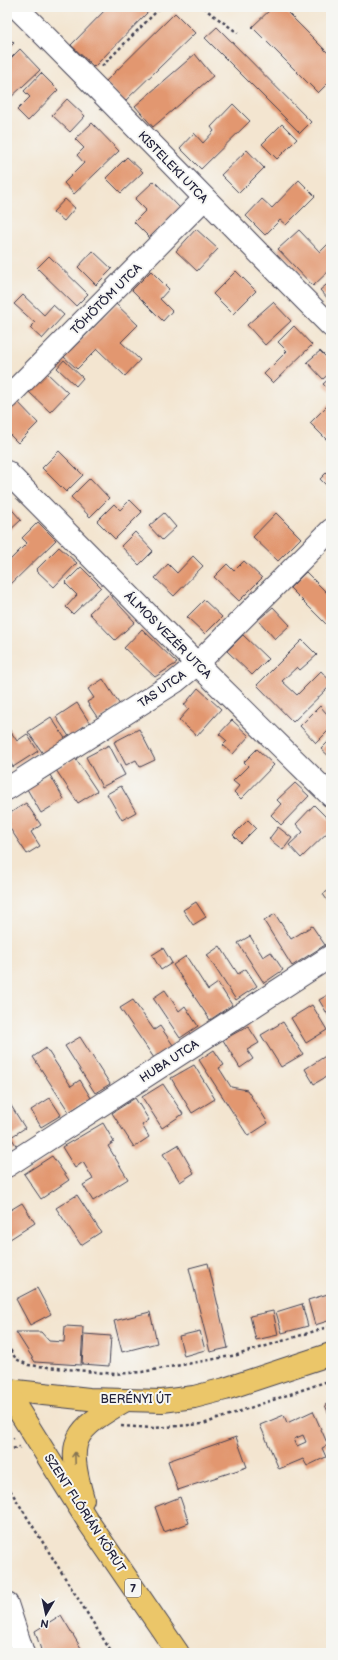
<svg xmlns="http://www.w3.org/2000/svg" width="338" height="1660" font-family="'Balsamiq Sans',sans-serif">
<rect width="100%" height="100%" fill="#f6f6f2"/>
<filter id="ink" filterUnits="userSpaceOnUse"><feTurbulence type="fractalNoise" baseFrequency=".025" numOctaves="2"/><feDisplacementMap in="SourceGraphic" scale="8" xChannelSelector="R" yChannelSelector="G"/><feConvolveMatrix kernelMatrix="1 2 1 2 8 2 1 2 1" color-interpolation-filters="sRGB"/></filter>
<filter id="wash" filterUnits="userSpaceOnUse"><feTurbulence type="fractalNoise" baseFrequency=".012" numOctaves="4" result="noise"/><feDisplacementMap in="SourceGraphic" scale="16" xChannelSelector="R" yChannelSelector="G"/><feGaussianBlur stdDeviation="0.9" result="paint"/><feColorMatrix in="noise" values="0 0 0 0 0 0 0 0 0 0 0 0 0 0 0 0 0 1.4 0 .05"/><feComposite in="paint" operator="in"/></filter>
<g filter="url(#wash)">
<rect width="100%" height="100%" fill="#f3e5d0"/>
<g id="blocks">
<g fill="#e29770" fill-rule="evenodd">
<polygon points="108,7 147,7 150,10 94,67 71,45"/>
<polygon points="273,7 282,7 331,56 331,80 318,93 252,27"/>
<polygon points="175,13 195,33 124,102 105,82"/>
<polygon points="217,27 311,122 300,133 205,38"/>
<polygon points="7,36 14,43 7,50"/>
<polygon points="20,49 40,70 7,101 7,80 11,76 7,71 7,62"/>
<polygon points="195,54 213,76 153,127 135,106"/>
<polygon points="41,73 58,90 28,121 17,110 30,97 24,91"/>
<polygon points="67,99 85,116 70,132 52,115"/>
<polygon points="233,104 250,121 201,169 180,148 194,133 203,143 214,131 211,127"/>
<polygon points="92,123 119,151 74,194 64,183 84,163 77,155 84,148 75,139"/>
<polygon points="282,124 297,139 277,159 262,144"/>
<polygon points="247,150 264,168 239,193 221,175"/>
<polygon points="127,157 143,172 121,193 106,178"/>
<polygon points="299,180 315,196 286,225 280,220 265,235 246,216 262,199 272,208"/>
<polygon points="154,181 180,208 150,238 134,222 146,210 135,199"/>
<polygon points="65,199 75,208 64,221 53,212"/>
<polygon points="196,229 218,249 197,271 176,251"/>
<polygon points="299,230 320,252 329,243 331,245 331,269 313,286 278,249"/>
<polygon points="93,251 112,269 96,285 78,267"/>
<polygon points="49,256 88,294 76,306 37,268"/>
<polygon points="151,271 169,289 160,299 172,311 163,321 132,290"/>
<polygon points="236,271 256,291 233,314 213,294"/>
<polygon points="331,281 331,302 320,290"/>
<polygon points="23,295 44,315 53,305 64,315 42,339 30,328 35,323 14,304"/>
<polygon points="273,302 291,321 265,345 247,325"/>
<polygon points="116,304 138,325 121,342 140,360 125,376 97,349 77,369 64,357"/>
<polygon points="294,326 312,345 273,383 264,374 287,351 278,342"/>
<polygon points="320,351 331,362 331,372 323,379 307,362"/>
<polygon points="64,360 83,378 76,386 57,368"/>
<polygon points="47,373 68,393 50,412 29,392"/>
<polygon points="331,377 331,392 323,384"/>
<polygon points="17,401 38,423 18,443 7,432 7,411"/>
<polygon points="331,402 331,440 329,442 310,423"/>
<polygon points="59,451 83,475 66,492 42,468"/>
<polygon points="331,468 331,490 320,479"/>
<polygon points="90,478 109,498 90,517 71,497"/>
<polygon points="130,500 142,512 115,539 97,521 114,504 120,510"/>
<polygon points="7,504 21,520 7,533"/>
<polygon points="164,513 176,527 162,540 149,526"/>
<polygon points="276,513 301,538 278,561 253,537"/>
<polygon points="38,522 56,540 7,588 7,563 27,543 22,538"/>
<polygon points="135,532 153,551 139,565 121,546"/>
<polygon points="59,547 77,563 54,587 36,570"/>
<polygon points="193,556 203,566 174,596 155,578 168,564 177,573"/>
<polygon points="244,561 262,578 239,601 214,577 227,564 234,571"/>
<polygon points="81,567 101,587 73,614 66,607 77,595 65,583"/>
<polygon points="306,572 331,597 331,623 328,626 290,588"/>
<polygon points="109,594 135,622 115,640 89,613"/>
<polygon points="204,600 222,617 205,634 187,617"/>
<polygon points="273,607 290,625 275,639 258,620"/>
<polygon points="142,629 177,663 155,677 124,648"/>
<polygon points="243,635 268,659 252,675 227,651"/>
<polygon points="302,640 317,655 300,670 297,667 282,681 297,695 321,671 331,682 331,685 293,722 257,685"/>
<polygon points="103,679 120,705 99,720 87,702 94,698 88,689"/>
<polygon points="198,688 221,709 197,736 179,720 189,709 184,705"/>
<polygon points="77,703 91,725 70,738 56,717"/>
<polygon points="320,706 327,714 331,710 331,728 316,743 300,726"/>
<polygon points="51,717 66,740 44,755 28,732"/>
<polygon points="232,720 249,736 233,754 223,745 227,741 219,734"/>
<polygon points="7,726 17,741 27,734 38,751 13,767 7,756"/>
<polygon points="139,729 155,760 140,767 136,760 126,765 114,742"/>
<polygon points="331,739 331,758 321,749"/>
<polygon points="109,745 125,775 102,787 86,757"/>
<polygon points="257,749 274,765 241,799 234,792 239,786 233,781 248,766 244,762"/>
<polygon points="75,758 97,791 78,803 56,770"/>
<polygon points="50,775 64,799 41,813 27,789"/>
<polygon points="295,783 309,796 281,825 271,815 281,804 277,800"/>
<polygon points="121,786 136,812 122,820 107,794"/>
<polygon points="26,803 41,825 31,832 40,846 27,854 7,824 7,815"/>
<polygon points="314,805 331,822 331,829 301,858 289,845 303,832 296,824"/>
<polygon points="248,820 256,828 241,843 233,835"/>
<polygon points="278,827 292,838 283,850 269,839"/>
<polygon points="331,889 331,906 323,894"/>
<polygon points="196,902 206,917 193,925 183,910"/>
<polygon points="275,914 291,939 312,926 325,945 292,966 264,921"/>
<polygon points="250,936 263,957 271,952 283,970 264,983 238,943"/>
<polygon points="220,946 238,974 246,969 257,986 236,1000 207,955"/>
<polygon points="163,948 172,963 161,970 152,955"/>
<polygon points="186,956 208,990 218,983 232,1005 210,1020 173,965"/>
<polygon points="165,990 179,1011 185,1006 198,1026 180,1038 153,998"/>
<polygon points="331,993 331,1020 319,1000"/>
<polygon points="133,1000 154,1030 160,1026 173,1045 154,1058 120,1008"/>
<polygon points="312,1005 327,1030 306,1043 291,1018"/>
<polygon points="283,1022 303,1054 281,1067 261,1035"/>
<polygon points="248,1026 259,1043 247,1050 253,1059 240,1068 223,1040"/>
<polygon points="80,1037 110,1084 95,1093 65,1046"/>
<polygon points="46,1048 71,1086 80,1080 91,1098 69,1112 33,1057"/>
<polygon points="214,1050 224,1065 219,1068 231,1087 247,1090 268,1123 248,1136 199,1060"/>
<polygon points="327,1055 331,1061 331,1074 314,1084 305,1069"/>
<polygon points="194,1065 215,1099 192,1113 171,1078"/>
<polygon points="163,1084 183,1114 162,1128 142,1097"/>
<polygon points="50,1098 61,1115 41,1127 31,1110"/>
<polygon points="135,1098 149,1120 142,1125 149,1137 134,1147 112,1113"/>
<polygon points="10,1104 25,1128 11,1137 17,1147 7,1153 7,1106"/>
<polygon points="103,1123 114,1142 108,1146 128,1179 93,1201 83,1185 93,1179 83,1162 75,1168 62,1147"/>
<polygon points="178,1145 194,1173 180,1182 163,1154"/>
<polygon points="52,1156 69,1180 41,1199 24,1174"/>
<polygon points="77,1195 101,1232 81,1245 56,1208"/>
<polygon points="22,1203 35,1223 7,1241 7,1212"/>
<polygon points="208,1263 228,1348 210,1352 189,1268"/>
<polygon points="37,1288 51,1314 30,1325 16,1299"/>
<polygon points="331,1293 331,1320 315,1325 308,1300"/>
<polygon points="302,1304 308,1326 282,1333 276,1312"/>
<polygon points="273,1311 278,1335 256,1340 250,1316"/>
<polygon points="150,1312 157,1343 122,1352 114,1321"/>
<polygon points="65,1326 83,1327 81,1365 35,1362 16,1332 41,1332 49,1341 64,1342"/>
<polygon points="200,1331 205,1350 184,1356 179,1336"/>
<polygon points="84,1334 111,1336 109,1366 82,1364"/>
<polygon points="331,1402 331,1419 325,1405"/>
<path d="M 313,1411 L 328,1445 L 322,1448 L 326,1457 L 307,1466 L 303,1459 L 279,1469 L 260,1425 L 284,1415 L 287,1423 ZM 303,1435 L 306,1442 L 297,1446 L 294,1439 Z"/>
<polygon points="236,1437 247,1467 178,1490 168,1461"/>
<polygon points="180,1497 189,1523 164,1532 155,1507"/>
<polygon points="61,1615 84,1653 42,1653 35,1631"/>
</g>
</g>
</g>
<g filter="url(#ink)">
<use href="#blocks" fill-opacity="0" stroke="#413f51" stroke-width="1"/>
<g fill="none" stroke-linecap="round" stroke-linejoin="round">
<g stroke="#413f51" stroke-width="24">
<g id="minor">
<path d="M 16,7 C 122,112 225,220 331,326"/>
<polyline points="7,398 204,199"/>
<polyline points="7,472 197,664 331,796"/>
<polyline points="7,789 175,682 197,664 331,530"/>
<polyline points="7,1166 331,956"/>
<polyline points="7,1604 23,1653"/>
</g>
</g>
<g stroke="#413f51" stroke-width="24">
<g id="major">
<polyline points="7,1390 89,1399 162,1401 194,1397 225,1389 331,1354"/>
<polyline points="7,1392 89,1523 178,1653"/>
<path d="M 83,1499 C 66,1438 73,1431 126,1400"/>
</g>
</g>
<g stroke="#413f51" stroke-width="2.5" stroke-dasharray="3 3" stroke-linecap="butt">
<polyline points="204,7 209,12 238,33"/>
<polyline points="102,66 161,7"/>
<polyline points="7,1345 16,1359 28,1365 115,1374 142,1372 237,1355 331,1326"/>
<polyline points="121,1426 153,1428 203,1424 331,1380"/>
<polyline points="7,1440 14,1438"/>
<polyline points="7,1450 20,1447"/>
<polyline points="7,1485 112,1653"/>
</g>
<use href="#minor" stroke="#fff" stroke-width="22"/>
<use href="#major" stroke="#ebc669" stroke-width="22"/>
</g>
<defs><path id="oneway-shaft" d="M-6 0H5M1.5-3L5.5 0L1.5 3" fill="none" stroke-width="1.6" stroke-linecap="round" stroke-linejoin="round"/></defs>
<use stroke="#867452" href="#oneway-shaft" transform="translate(75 1458) rotate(-92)"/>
</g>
<g text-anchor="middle" stroke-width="4" stroke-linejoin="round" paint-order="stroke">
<rect fill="#f6f6f2" stroke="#626272" stroke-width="1" x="125" y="1579" width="16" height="18" rx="3"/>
<g font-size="11" font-weight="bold" fill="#22223b">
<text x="133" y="1592">7</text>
</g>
<g font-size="12" fill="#22223b" stroke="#f6f6f2">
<text transform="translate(173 167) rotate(46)" y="4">KISTELEKI UTCA</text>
<text transform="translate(106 299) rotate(-45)" y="4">TÖHÖTÖM UTCA</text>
<text transform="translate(168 635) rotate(45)" y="4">ÁLMOS VEZÉR UTCA</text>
<text transform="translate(162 689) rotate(-35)" y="4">TAS UTCA</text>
<text transform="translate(169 1061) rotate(-33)" y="4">HUBA UTCA</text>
<text x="136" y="1403">BERÉNYI ÚT</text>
<text transform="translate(85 1513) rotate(57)" y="4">SZENT FLÓRIÁN KÖRÚT</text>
</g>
</g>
<rect width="338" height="1660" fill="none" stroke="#f6f6f2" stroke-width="24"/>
<g transform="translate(46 1614) rotate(189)" stroke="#f6f6f2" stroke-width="3" paint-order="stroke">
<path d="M0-3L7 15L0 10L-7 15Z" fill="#22223b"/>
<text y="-6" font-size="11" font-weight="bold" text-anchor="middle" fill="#22223b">N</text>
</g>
</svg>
